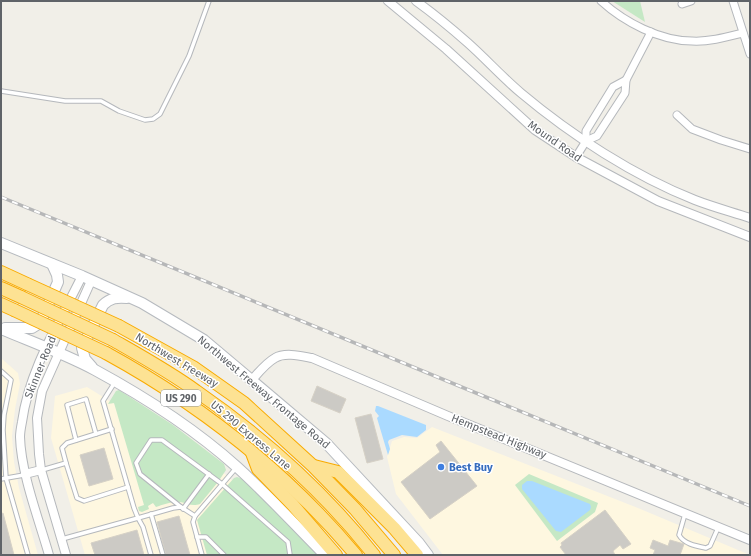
<svg xmlns="http://www.w3.org/2000/svg" width="751" height="556" font-family="'Fira Sans',sans-serif">
<rect width="100%" height="100%" fill="#f1efe8"/>
<g fill="#fef7e0">
<polygon points="1,358 18,373 20,384 15,409 12,436 14,462 19,488 38,555 1,555"/>
<polygon points="87,387 218,468 265,509 293,555 85,555 51,438 55,396"/>
<polygon points="432,427 638,508 750,555 443,555 396,494 387,457 392,441 404,437 417,438"/>
</g>
<g fill="#c5e8c5">
<polygon points="612,1 640,1 645,22"/>
<path d="M 119,390 L 173,425 L 224,464 L 226,470 L 218,482 L 200,504 C 192,507 187,503 180,502 C 172,501 163,505 156,507 L 153,503 L 148,506 L 149,509 L 142,512 L 139,511 L 138,507 L 144,505 L 114,403 L 108,404 L 116,391 Z"/>
<polygon points="529,474 598,503 595,512 557,541 515,485"/>
<polygon points="237,477 243,479 275,509 318,555 207,555 197,520 234,478"/>
</g>
<g fill="#aadaff">
<polygon points="376,406 378,406 426,425 426,430 417,437 402,435 389,440 388,442 390,449 388,455 377,418 379,416 375,411"/>
<polygon points="527,481 532,481 590,504 591,507 590,510 561,532 556,531 522,489 522,485"/>
</g>
<g fill="#cccac5" stroke="#d6d1c6">
<polygon points="317,386 346,399 340,413 311,401"/>
<polygon points="371,414 383,459 367,463 355,418"/>
<polygon points="441,441 477,486 430,519 401,482 440,452 436,445"/>
<polygon points="104,448 113,479 89,486 80,455"/>
<polygon points="605,510 631,544 623,549 620,545 613,551 615,555 566,555 560,547 562,545 561,543"/>
<polygon points="3,513 14,555 1,555 1,514"/>
<polygon points="179,516 190,555 166,555 157,522"/>
<polygon points="137,530 144,555 95,555 91,543"/>
<polygon points="653,540 668,546 670,540 684,544 680,555 653,555 655,550 650,548"/>
</g>
<g fill="none" stroke-linecap="round" stroke-linejoin="round">
<g stroke="#b5b8bc" stroke-width="5.5">
<g id="service">
<polyline points="1,91 65,101 101,101 119,111 145,120 153,119 160,114 189,56 209,1"/>
<polyline points="1,371 11,380 4,415 3,430 6,478 28,555"/>
<polyline points="76,440 67,405 86,399 96,434"/>
<polyline points="66,463 62,448 67,443 112,429"/>
<polyline points="42,470 66,463 77,498 84,501 128,487"/>
<polyline points="1,479 24,475"/>
<polyline points="181,507 140,474 136,463 151,440 162,440 222,484 288,542 290,555"/>
<polyline points="183,509 209,474"/>
<polyline points="151,514 163,555"/>
<path d="M 685,514 L 679,535 C 684,544 696,546 706,548 L 710,546 L 718,528"/>
<polyline points="195,516 193,522 202,555"/>
<polyline points="197,537 206,537 224,555"/>
<polyline points="62,539 138,518 134,508 103,401 115,382"/>
<polyline points="151,555 143,527 138,518 173,508 181,507 195,516 236,468"/>
</g>
</g>
<g stroke="#b5b8bc" stroke-width="9">
<g id="minor">
<path d="M 601,1 C 624,22 660,41 692,41 C 709,42 727,37 743,33"/>
<polyline points="733,1 750,54"/>
<polyline points="682,4 691,1"/>
<polyline points="677,115 692,129 721,140 750,149"/>
<polyline points="586,141 597,136 625,93 626,80 651,32"/>
<polyline points="576,157 586,141 586,131 613,87 626,80"/>
</g>
</g>
<g stroke="#b5b8bc" stroke-width="10">
<g id="tertiary">
<polyline points="388,1 446,49 535,130 576,157 658,201 750,237"/>
<path d="M 416,1 C 434,14 451,28 468,43 C 486,59 502,77 521,93 C 571,135 634,176 695,200 C 713,207 732,212 750,218"/>
<path d="M 252,380 C 258,373 266,363 275,358 C 285,352 301,356 312,358 L 448,416 L 750,540"/>
<polyline points="25,474 41,470"/>
<path d="M 49,555 C 39,520 21,473 20,437 C 20,432 21,427 22,422 C 29,370 59,323 82,276"/>
<polyline points="66,555 41,470 39,454 37,418 42,391 91,281"/>
</g>
</g>
<g stroke="#b6babf" stroke-width="12">
<g id="secondary">
<polyline points="1,243 82,276 142,303 204,340 326,443 419,543 428,555"/>
<polyline points="5,328 32,328 40,323 58,282 57,275 52,264"/>
<path d="M 1,329 C 32,342 65,354 95,370 C 143,396 197,431 237,467 C 268,495 296,526 325,555"/>
<path d="M 92,367 L 85,359 L 82,348 L 103,305 C 110,298 117,297 127,298"/>
</g>
</g>
<g stroke="#f9ab00" stroke-width="14">
<g id="motorway">
<polyline points="1,272 27,284"/>
<polyline points="1,288 21,297"/>
<polyline points="1,304 14,310"/>
<polyline points="119,326 193,367 244,403 313,466 355,509 394,555"/>
<path d="M 113,340 C 141,356 170,372 196,391 C 261,436 325,493 374,555"/>
<path d="M 106,353 C 201,405 286,472 356,555"/>
<polyline points="252,453 258,469 292,504 336,555"/>
<polyline points="314,466 338,472 394,528 417,555"/>
</g>
</g>
<use href="#service" stroke="#fff" stroke-width="3.5"/>
<use href="#minor" stroke="#fff" stroke-width="7"/>
<use href="#tertiary" stroke="#fff" stroke-width="8"/>
<use href="#secondary" stroke="#fff" stroke-width="10"/>
<use href="#motorway" stroke="#fde293" stroke-width="12"/>
<g stroke="#b6b7b8" stroke-width="3.5">
<polyline id="rail" points="1,197 750,506"/>
</g>
<use href="#rail" stroke="#fff" stroke-width="2" stroke-dasharray="6" stroke-linecap="butt"/>
<g stroke="#f9ab00" stroke-width="14" stroke-linecap="butt">
<g id="motorway-bridge">
<polyline points="27,284 119,326"/>
<polyline points="21,297 113,340"/>
<polyline points="14,310 106,353"/>
</g>
</g>
<use href="#motorway-bridge" stroke="#fde293" stroke-width="12"/>
</g>
<circle fill="#3f7fe0" stroke="#fff" stroke-width="1.5" cx="441" cy="467" r="4"/>
<g text-anchor="middle" stroke-width="3" stroke-linejoin="round" paint-order="stroke">
<rect fill="#fff" stroke="#8f9295" stroke-width="1" x="161" y="390" width="40" height="16" rx="3"/>
<g font-size="10" font-weight="bold" fill="#5f6368">
<text x="181" y="402">US 290</text>
</g>
<g font-size="11" fill="#5f6368" stroke="#fff">
<text transform="translate(555 141) rotate(35)" y="4">Mound Road</text>
<text transform="translate(177 360) rotate(31)" y="4">Northwest Freeway</text>
<text transform="translate(40 367) rotate(-68)" y="4">Skinner Road</text>
<text transform="translate(264 392) rotate(40)" y="4">Northwest Freeway Frontage Road</text>
<text transform="translate(251 435) rotate(40)" y="4">US 290 Express Lane</text>
<text transform="translate(499 436) rotate(22)" y="4">Hempstead Highway</text>
</g>
<g font-size="11" font-weight="bold" fill="#366cbe" stroke="#fff" text-anchor="start">
<text x="449" y="471">Best Buy</text>
</g>
</g>
<rect width="751" height="556" fill="none" stroke="#5f6368" stroke-width="4"/>
</svg>
